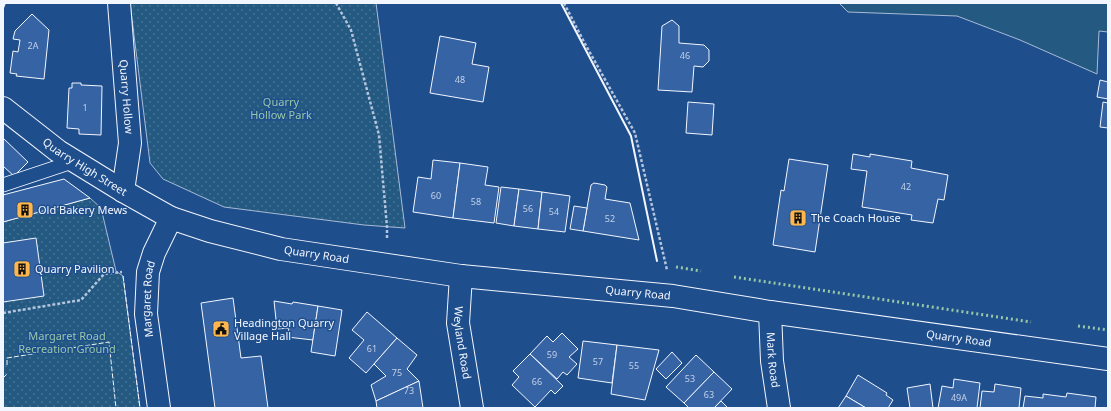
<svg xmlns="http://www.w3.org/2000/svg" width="1111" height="411" font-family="'Noto Sans',sans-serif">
<defs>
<pattern id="park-dots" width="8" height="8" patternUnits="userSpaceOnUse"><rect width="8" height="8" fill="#245a82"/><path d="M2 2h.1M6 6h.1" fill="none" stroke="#447295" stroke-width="1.8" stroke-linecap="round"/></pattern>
</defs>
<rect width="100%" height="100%" fill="#1f4e8c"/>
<polygon fill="#245a82" stroke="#a8bbd7" points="839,3 1108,3 1108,32 1099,31 1097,74 1020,40 957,16 848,12"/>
<g fill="url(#park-dots)" stroke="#a8bbd7">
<polygon points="130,3 376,3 405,228 364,225 224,207 163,179 150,163"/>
<polygon points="90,198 101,208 116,271 123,276 140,408 3,408 3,222"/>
</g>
<g fill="#3563a3" stroke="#f2f6ff">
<polygon points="32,14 49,30 44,79 16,76 17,74 10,73 13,51 18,52 20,40 13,39 15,31"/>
<polygon points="672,20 679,26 679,43 704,45 709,50 709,61 703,67 694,66 692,92 658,90 662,26"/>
<polygon points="440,36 476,43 472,64 489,67 483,102 430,93"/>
<polygon points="1100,80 1108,82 1108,99 1097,97"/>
<polygon points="72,83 81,83 81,85 102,86 101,135 79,134 79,129 67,128 69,88 72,88"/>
<polygon points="688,102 714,104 712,135 686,133"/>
<polygon points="1103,102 1108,103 1108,128 1100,127"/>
<polygon points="3,138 28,162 14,176 3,166"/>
<polygon points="853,154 870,157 870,154 912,161 911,168 948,175 944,200 938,199 933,223 911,220 912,215 862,207 867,171 851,169"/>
<polygon points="789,159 828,165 815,252 773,245 781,190 784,191"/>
<polygon points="433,160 460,163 453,218 413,212 418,177 431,179"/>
<polygon points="460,163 488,167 485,185 499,187 494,223 453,218"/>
<polygon points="64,179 90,198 3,222 3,195"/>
<polygon points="594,183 605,185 607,187 605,199 630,203 639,240 583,231 591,185"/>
<polygon points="501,187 519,189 514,226 496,223"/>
<polygon points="519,189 542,192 538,229 514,226"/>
<polygon points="542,192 570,196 565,232 538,229"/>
<polygon points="574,206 587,208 583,231 570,229"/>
<polygon points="36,238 44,296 3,302 3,243"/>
<polygon points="233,298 241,358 261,356 268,408 215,408 201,303"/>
<polygon points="274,301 292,304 293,302 318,306 313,340 287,337 289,328 277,329"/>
<polygon points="318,306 342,310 335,356 311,352"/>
<polygon points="367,312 397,338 366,373 349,358 364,340 352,330"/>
<polygon points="562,333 578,349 569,357 577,364 567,375 563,372 557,379 530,354 547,336 553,342"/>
<polygon points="397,338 417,355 407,369 419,381 376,401 371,385 386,376 374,364"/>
<polygon points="583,341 617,345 612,383 578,378"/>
<polygon points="617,345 659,350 645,400 611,394"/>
<polygon points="672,352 682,363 666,379 656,369"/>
<polygon points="530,354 563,386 555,394 551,390 535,407 512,385 519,377 513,371"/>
<polygon points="696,355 714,372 684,403 666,387"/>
<polygon points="714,372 732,389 714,408 689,408 684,403"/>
<polygon points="858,375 887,393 886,395 893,400 888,408 866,408 846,396"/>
<polygon points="954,379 980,383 977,408 938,408 942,386 953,388"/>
<polygon points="419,381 423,408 377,408 376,401"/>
<polygon points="930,384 933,408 910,408 907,388"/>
<polygon points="995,384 1021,388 1019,408 980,408 982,391 994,392"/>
<polygon points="1067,393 1096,397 1095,408 1023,408 1025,396 1043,398 1043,394 1066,397"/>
<polygon points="846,396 866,408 838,408"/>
<polygon points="721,401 728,408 714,408"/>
</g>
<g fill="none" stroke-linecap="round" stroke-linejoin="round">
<g stroke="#f2f6ff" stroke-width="15">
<polyline id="service" points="3,185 75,161"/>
</g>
<g stroke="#f2f6ff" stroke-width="24">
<g id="minor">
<path id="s1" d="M 119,3 L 130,143 L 123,191"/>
<path id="s2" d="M 3,108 L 58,151 L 123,191 L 171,218"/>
<path id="s3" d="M 461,276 L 458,323 L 472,408"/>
<path id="s4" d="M 770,312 L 772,361 L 779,408"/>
</g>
</g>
<g stroke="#f2f6ff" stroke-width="24">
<g id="tertiary">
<path id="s5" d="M 159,408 L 146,314 L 148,272 L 154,253 L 171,218 L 210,231 L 281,249 L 461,276 L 673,296 L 770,312 L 1108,359"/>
</g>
</g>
<g stroke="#b3c4dc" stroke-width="2.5" stroke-dasharray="3 2" stroke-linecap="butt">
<polyline points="336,3 351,30 379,135 387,227 387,239"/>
<polyline points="564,3 584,42 635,133 667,270"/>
<polyline points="3,313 81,300 104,274 122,272"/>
</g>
<use href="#service" stroke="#1f4e8c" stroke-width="13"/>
<use href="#minor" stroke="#1f4e8c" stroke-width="22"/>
<use href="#tertiary" stroke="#1f4e8c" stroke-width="22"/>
<g stroke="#97c8a6" stroke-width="3" stroke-dasharray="2 3" stroke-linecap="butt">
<polyline points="676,267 701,271"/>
<polyline points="734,277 1031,322"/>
<polyline points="1078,326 1108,330"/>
</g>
<g stroke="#f2f6ff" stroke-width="1" stroke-dasharray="5 2" stroke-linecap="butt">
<polyline points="123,276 140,408"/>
<polyline points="71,348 109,342 116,408"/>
<polyline points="7,365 7,358 64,349"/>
<polyline points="3,378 8,373"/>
</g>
<g stroke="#f2f6ff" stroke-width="2">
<polyline points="561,3 631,136 657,261"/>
<polyline points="3,8 5,3"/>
</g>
</g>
<defs>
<g id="building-square" transform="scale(0.9)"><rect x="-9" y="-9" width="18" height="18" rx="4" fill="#ffb74d" stroke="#1f4e8c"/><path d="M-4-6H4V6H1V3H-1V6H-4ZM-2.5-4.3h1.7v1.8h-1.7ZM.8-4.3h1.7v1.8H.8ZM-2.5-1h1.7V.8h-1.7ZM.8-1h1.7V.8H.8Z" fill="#111"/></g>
<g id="civic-square" transform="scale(0.9)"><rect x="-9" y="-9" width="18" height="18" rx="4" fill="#ffb74d" stroke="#1f4e8c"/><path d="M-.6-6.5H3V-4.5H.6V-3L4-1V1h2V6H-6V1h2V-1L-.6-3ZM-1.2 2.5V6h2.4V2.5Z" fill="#111"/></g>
</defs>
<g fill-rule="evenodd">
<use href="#building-square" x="25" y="210"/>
<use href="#building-square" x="798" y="218"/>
<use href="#building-square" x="22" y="269"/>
<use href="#civic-square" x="221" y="329"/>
</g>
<g text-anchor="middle" stroke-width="3" stroke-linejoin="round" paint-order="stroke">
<g font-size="9" fill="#c3d1e8">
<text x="33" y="49">2A</text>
<text x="685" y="59">46</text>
<text x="460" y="83">48</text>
<text x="85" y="111">1</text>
<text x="906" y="190">42</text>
<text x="436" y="199">60</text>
<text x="476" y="205">58</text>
<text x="528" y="212">56</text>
<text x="554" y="215">54</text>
<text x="610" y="222">52</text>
<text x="372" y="352">61</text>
<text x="552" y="358">59</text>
<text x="598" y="365">57</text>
<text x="634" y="369">55</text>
<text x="397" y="376">75</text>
<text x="690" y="382">53</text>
<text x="537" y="385">66</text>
<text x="409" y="394">73</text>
<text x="709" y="398">63</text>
<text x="959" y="401">49A</text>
</g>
<g font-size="11" fill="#f2f6ff" stroke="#1f4e8c">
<text dy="4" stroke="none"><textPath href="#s1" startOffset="94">Quarry Hollow</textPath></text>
<text dy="4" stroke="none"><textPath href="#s2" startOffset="101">Quarry High Street</textPath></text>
<text dy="4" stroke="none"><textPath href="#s5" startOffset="346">Quarry Road</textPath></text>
<text dy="4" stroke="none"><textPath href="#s5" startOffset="670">Quarry Road</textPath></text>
<text dy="4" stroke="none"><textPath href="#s5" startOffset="110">Margaret Road</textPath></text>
<text dy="4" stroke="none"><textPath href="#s5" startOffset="994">Quarry Road</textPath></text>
<text dy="4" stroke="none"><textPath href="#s3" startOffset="67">Weyland Road</textPath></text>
<text dy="4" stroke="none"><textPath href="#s4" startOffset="48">Mark Road</textPath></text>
</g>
<g font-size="11" fill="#97c8a6" stroke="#1f4e8c">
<text x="281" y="106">Quarry<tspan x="281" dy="13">Hollow Park</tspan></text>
<text x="67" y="340">Margaret Road<tspan x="67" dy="13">Recreation Ground</tspan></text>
</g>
<g font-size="11" fill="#f2f6ff" stroke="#1f4e8c" text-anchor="start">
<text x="38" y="214">Old Bakery Mews</text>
<text x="811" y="222">The Coach House</text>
<text x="35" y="273">Quarry Pavilion</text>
<text x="234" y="327">Headington Quarry<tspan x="234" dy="13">Village Hall</tspan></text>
</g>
</g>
<rect width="1111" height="411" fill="none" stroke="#f2f6ff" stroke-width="8"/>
</svg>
